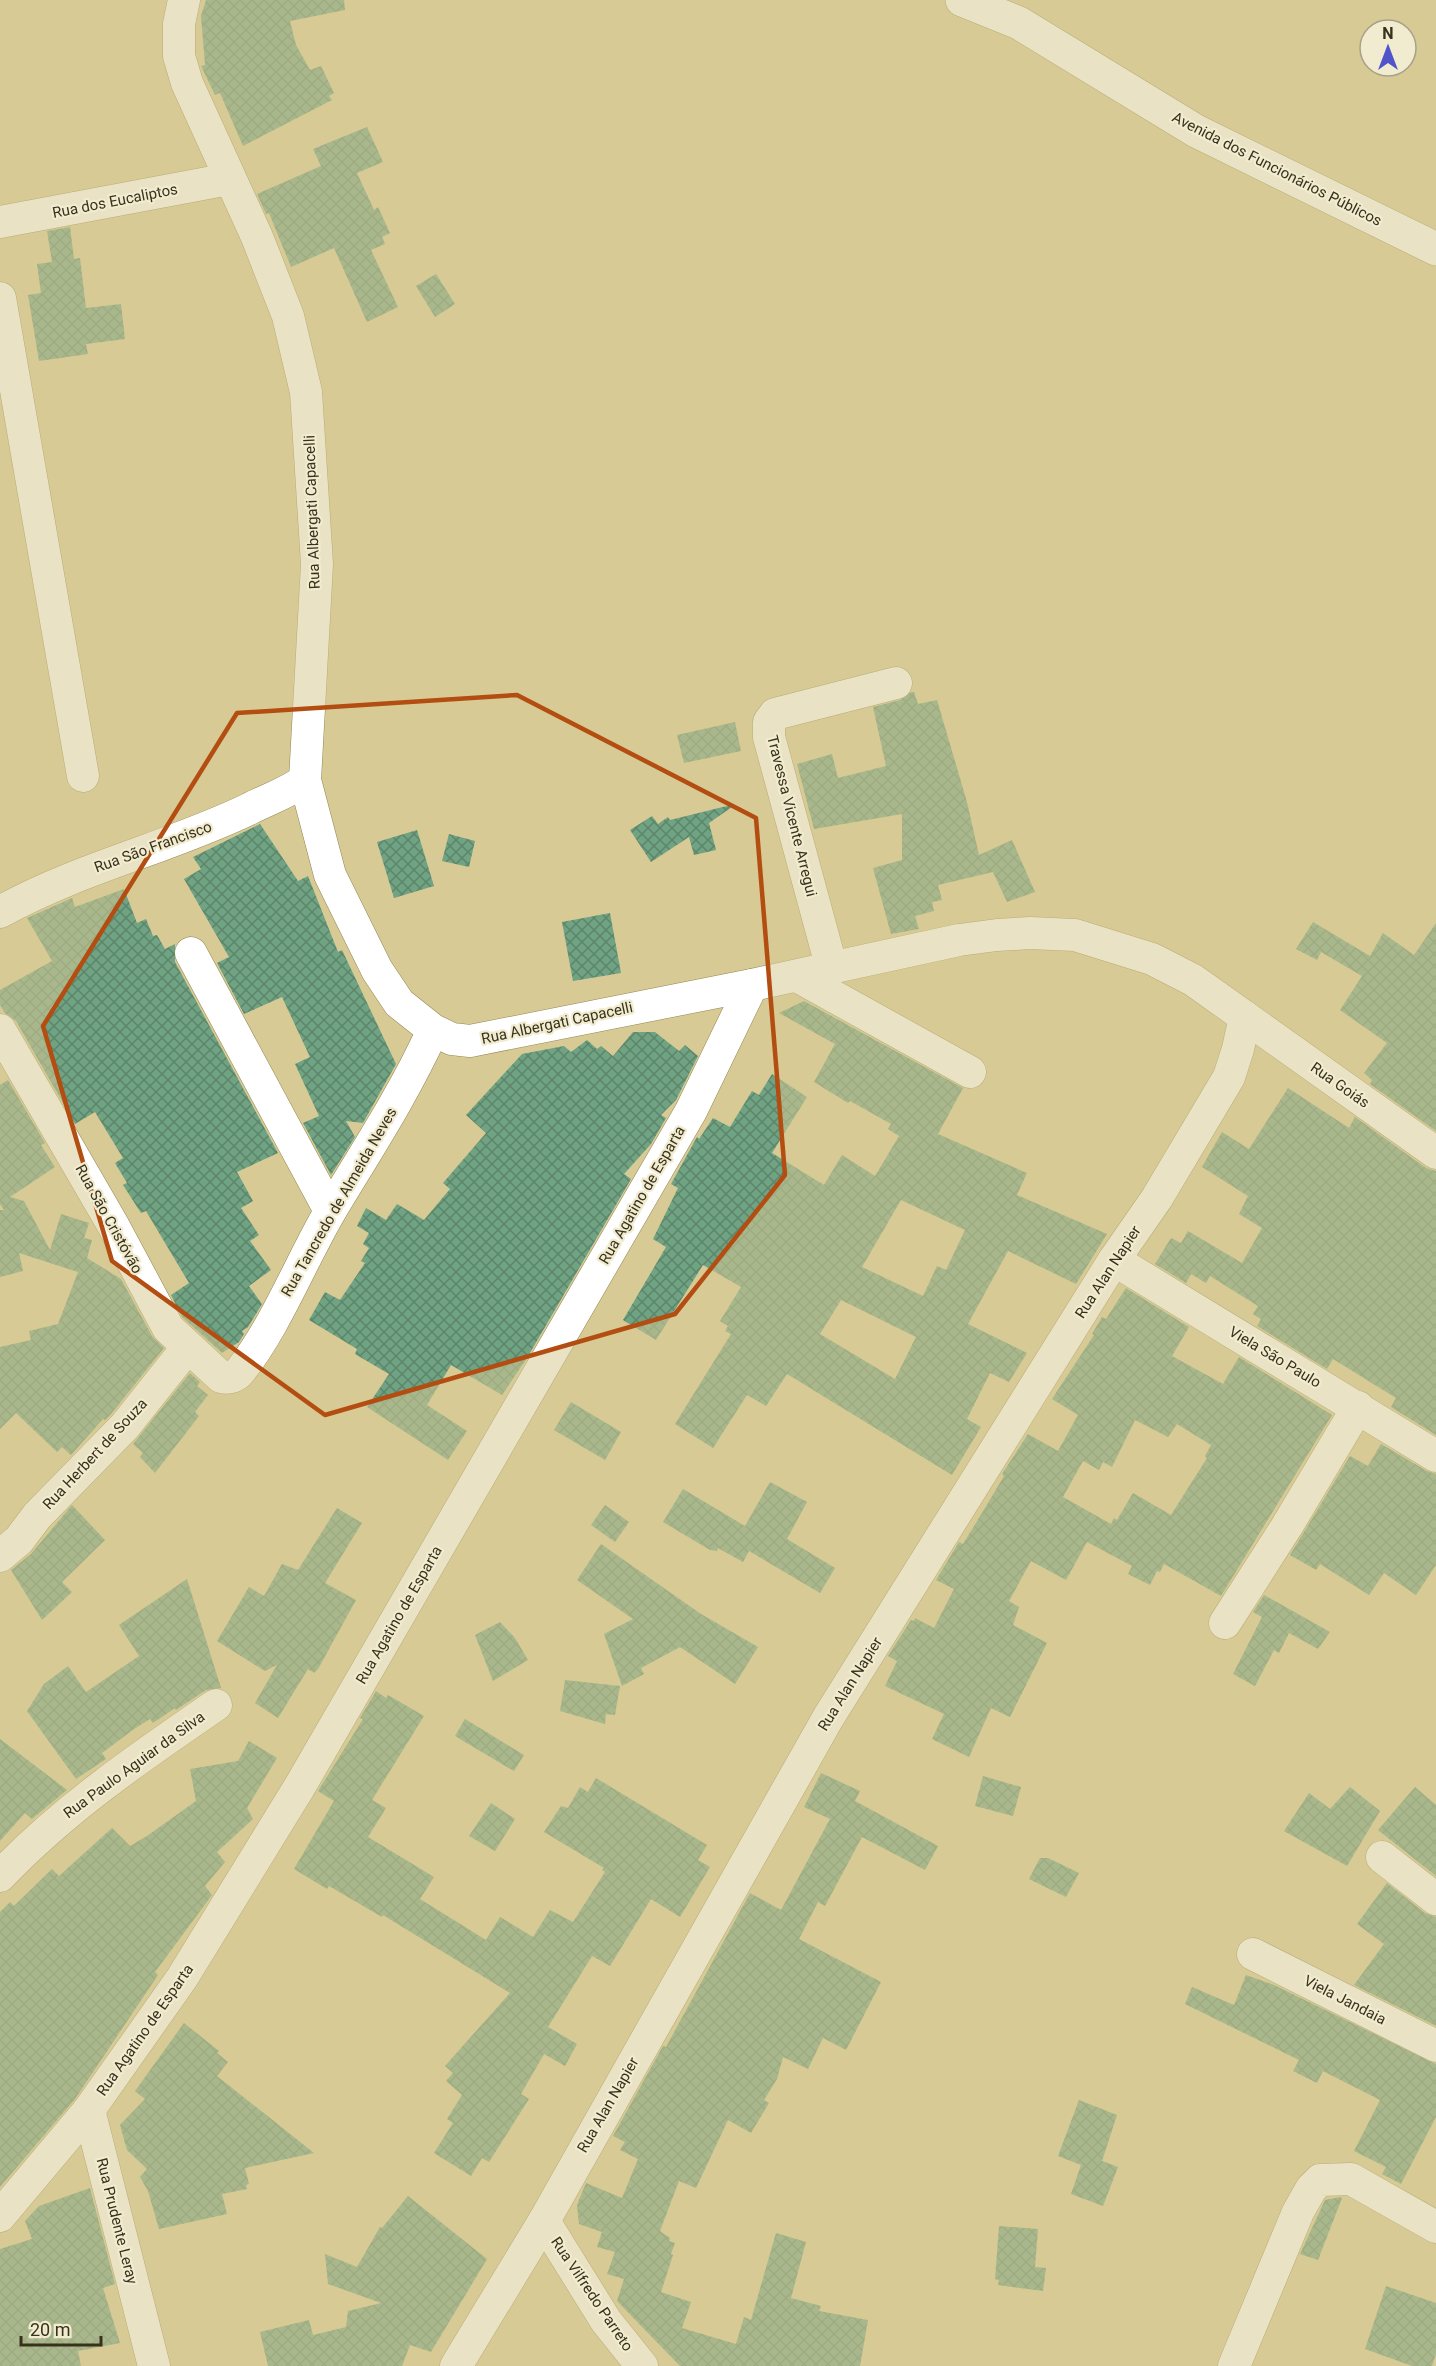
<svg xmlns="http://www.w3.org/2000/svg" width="1436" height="2366" font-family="Roboto,sans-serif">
<defs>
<pattern id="building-cross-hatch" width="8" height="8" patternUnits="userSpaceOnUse" patternTransform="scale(1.5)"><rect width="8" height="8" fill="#6fa383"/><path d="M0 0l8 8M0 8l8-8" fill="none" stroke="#5c856a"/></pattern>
</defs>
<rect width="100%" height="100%" fill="#d7ca94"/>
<g fill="url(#building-cross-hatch)" fill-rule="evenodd">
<polygon points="206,0 344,0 345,10 290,21 296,45 310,70 321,66 334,93 329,96 332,100 243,146 220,93 215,95 201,66 205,65 201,16"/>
<polygon points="367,127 383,162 357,173 374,210 378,207 390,233 382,237 385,244 371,250 398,307 367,322 334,248 291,267 269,213 266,214 257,194 321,166 313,149"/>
<polygon points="70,227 74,259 80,258 86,308 121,304 125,339 86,344 88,354 39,361 28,295 41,293 37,264 52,262 47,231"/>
<polygon points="436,274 455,304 435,317 416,286"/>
<polygon points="911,692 914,692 918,704 937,700 967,802 979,855 1012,840 1035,892 1007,902 993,872 938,885 942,900 932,902 934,911 915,916 919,929 891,934 873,868 902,860 902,814 814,829 797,764 832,754 838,778 886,766 873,707 900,700"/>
<polygon points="735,722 741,751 684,763 677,735"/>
<polygon points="731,805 732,807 709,823 716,850 694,855 689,837 651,862 630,830 652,816 658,824 668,817 670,820"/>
<polygon points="260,824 298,881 308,876 338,952 342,950 396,1064 363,1123 346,1121 355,1137 331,1175 303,1123 319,1116 295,1064 310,1057 282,997 244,1014 217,963 229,957 184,879 201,869 193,857"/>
<polygon points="417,830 434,886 394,898 377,842"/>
<polygon points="449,834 475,841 469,867 442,861"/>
<polygon points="124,889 137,923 146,919 153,936 157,935 165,949 175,944 175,962 278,1153 237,1172 253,1201 241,1208 259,1235 250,1241 271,1270 249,1286 262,1304 248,1327 242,1331 244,1334 239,1342 222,1353 182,1317 171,1295 189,1283 146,1211 141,1213 123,1185 127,1183 115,1163 123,1158 95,1112 75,1124 16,1021 5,1013 0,1005 0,990 52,961 27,918 72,898 75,907"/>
<polygon points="610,913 621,973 573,981 562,922"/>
<polygon points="1313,922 1370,956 1383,933 1414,955 1436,923 1436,1131 1370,1084 1372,1080 1364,1073 1387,1043 1340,1010 1362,976 1321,952 1317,960 1296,949"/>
<path d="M 804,1001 L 963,1088 L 938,1134 L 1027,1173 L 1017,1195 L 1107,1234 L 1076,1284 L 1008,1251 L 968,1324 L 1027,1353 L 1009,1382 L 990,1373 L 967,1419 L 981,1427 L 952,1475 L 787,1374 L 766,1406 L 747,1395 L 713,1448 L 675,1424 L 731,1334 L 725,1331 L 728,1326 L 720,1321 L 741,1287 L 703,1265 L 656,1340 L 623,1320 L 666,1247 L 653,1239 L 678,1188 L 671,1184 L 697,1137 L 699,1139 L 713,1118 L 730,1127 L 752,1091 L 759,1095 L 772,1074 L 807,1097 L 772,1153 L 824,1185 L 842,1155 L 875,1176 L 899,1136 L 888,1129 L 891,1124 L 850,1101 L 848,1103 L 814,1082 L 835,1044 L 779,1013 ZM 901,1200 L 965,1230 L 946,1270 L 937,1266 L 923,1296 L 862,1267 ZM 841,1300 L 916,1337 L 895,1379 L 820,1334 Z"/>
<polygon points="633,1032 655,1032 679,1051 685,1045 698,1056 676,1100 661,1115 666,1118 651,1144 624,1174 631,1179 527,1358 502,1395 451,1365 427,1405 467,1431 448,1460 367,1407 389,1374 355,1354 357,1349 309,1320 325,1292 340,1300 365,1263 361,1261 369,1248 363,1244 369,1233 357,1226 366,1208 386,1220 397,1204 424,1220 450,1189 443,1183 486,1133 466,1115 522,1054 564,1046 571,1052 587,1040 597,1049 601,1046 613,1056"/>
<polygon points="8,1080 45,1143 41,1145 55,1167 10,1197 24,1201 50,1250 61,1214 89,1223 84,1238 92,1240 87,1258 121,1279 152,1336 164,1348 111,1414 105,1420 103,1419 71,1455 62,1447 57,1452 16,1413 0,1429 0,1347 31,1340 29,1331 58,1324 78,1272 19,1253 23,1271 0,1277 0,1210 4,1210 0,1204 0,1085"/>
<polygon points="1288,1088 1349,1128 1355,1117 1426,1168 1436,1171 1436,1435 1391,1407 1396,1398 1333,1359 1327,1369 1257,1326 1261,1319 1253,1314 1258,1306 1210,1276 1206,1283 1191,1274 1186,1283 1155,1264 1171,1238 1181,1243 1188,1231 1242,1263 1262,1228 1239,1214 1248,1196 1202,1167 1222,1132 1249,1149"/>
<path d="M 1126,1288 L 1189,1327 L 1172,1356 L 1223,1384 L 1239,1357 L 1332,1415 L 1221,1596 L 1164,1564 L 1160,1572 L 1157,1571 L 1150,1585 L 1128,1574 L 1132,1566 L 1087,1542 L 1066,1580 L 1031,1561 L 1009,1601 L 1019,1607 L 1013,1625 L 1047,1643 L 1010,1717 L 991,1708 L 969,1757 L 932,1739 L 944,1714 L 885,1686 L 897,1661 L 888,1656 L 911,1620 L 914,1621 L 915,1618 L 934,1628 L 954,1589 L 936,1580 L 959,1542 L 963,1544 L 982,1513 L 1004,1476 L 1002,1474 L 1028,1434 L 1058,1451 L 1078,1415 L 1052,1399 L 1094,1335 L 1092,1334 L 1102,1317 L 1106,1319 ZM 1135,1420 L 1168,1437 L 1177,1424 L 1211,1445 L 1205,1456 L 1207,1458 L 1171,1515 L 1133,1493 L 1117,1520 L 1114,1518 L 1111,1524 L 1063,1497 L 1083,1461 L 1099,1470 L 1103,1462 L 1112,1467 Z"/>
<polygon points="190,1373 200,1382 197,1386 208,1395 195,1412 199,1416 155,1473 140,1457 143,1453 133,1444"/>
<polygon points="571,1402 621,1432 605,1460 554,1430"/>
<polygon points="1381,1444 1427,1471 1436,1474 1436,1565 1416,1595 1384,1573 1369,1595 1320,1564 1316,1570 1290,1555 1350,1456 1368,1466"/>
<polygon points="770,1482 807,1502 787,1539 835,1568 820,1593 749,1551 743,1562 718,1548 717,1551 710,1550 663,1522 683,1489 745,1526"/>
<polygon points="72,1505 105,1540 62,1582 72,1592 42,1620 11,1570 31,1554"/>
<polygon points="605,1505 629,1522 615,1542 591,1525"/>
<polygon points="337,1508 362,1523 325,1583 356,1600 318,1669 314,1673 308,1669 278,1718 255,1703 277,1665 265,1671 217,1641 249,1587 264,1596 282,1564 298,1570"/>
<polygon points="601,1544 701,1614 758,1647 735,1684 680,1647 641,1668 644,1674 622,1686 604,1634 633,1619 577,1580"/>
<polygon points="187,1579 221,1688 206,1690 176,1710 175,1708 153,1723 150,1719 134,1729 102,1753 106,1759 76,1779 27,1711 44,1684 68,1666 86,1692 139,1656 119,1625"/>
<polygon points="1264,1595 1330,1632 1318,1649 1289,1633 1279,1653 1274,1650 1255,1686 1233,1674 1262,1617 1253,1612"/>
<polygon points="500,1622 515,1638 528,1660 493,1681 475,1635"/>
<polygon points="565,1680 620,1686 615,1715 606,1714 605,1724 560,1711"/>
<polygon points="376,1691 386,1698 388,1695 424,1716 372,1800 386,1808 368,1837 434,1877 420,1899 486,1940 500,1917 533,1937 550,1910 573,1922 605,1872 602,1870 604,1868 544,1832 561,1806 568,1808 580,1787 588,1792 596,1778 707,1845 698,1860 710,1867 680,1917 651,1899 610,1966 592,1956 548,2027 577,2044 565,2066 544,2054 521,2094 529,2099 489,2162 482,2158 471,2176 434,2153 453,2123 447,2119 462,2095 446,2081 453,2073 445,2066 510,1993 383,1915 382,1917 329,1886 327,1889 294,1869 334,1801 318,1791 363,1719 360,1718"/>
<polygon points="465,1719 524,1755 514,1771 455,1736"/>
<polygon points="0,1739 67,1790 32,1819 25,1813 0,1841"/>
<polygon points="249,1741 277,1758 247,1808 253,1819 217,1852 225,1862 205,1886 212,1895 155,1972 158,1975 75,2099 0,2187 0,1912 10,1902 14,1906 52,1869 59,1876 112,1828 130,1846 147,1836 196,1801 190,1769 238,1761"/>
<polygon points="821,1773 860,1791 855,1801 938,1846 925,1870 862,1837 825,1906 818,1902 799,1939 881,1982 846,2050 823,2038 808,2069 783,2057 777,2079 764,2100 769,2103 751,2133 728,2120 696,2188 679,2181 660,2231 670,2238 669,2241 675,2243 671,2254 673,2255 661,2292 691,2302 682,2328 736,2344 744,2317 751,2320 776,2233 806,2242 791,2298 821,2306 819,2311 868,2320 860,2366 680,2366 617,2301 624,2279 607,2274 615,2252 597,2247 602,2232 579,2224 577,2205 586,2183 622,2198 638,2159 620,2150 625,2142 613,2136 663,2046 666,2047 750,1893 781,1910 830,1819 804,1807"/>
<polygon points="983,1776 1021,1787 1013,1816 975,1806"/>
<polygon points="1350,1787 1380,1811 1347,1866 1284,1831 1309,1793 1330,1809"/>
<polygon points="1415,1787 1436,1805 1436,1876 1378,1830"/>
<polygon points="491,1803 515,1819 495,1851 469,1836"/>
<polygon points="1040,1858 1048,1858 1079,1873 1066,1897 1029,1879"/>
<polygon points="1387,1883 1425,1913 1436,1917 1436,2026 1354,1985 1384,1944 1357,1924"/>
<polygon points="1246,1975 1274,1985 1436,2064 1436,2117 1401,2184 1382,2174 1386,2167 1354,2151 1380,2100 1323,2071 1317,2083 1293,2071 1299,2060 1185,2004 1192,1987 1234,2005"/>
<polygon points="184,2023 219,2051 217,2053 228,2062 217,2076 314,2153 245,2168 249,2184 246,2185 247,2189 222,2194 227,2214 159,2229 148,2191 140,2177 147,2169 127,2150 120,2125 145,2099 135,2091"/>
<polygon points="1079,2100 1117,2115 1102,2161 1118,2167 1103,2206 1071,2194 1081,2165 1058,2156"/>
<polygon points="90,2188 115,2284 103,2288 120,2343 78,2351 81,2366 0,2366 0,2249 32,2239 25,2221 39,2206"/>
<polygon points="408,2196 487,2259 431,2352 410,2345 402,2366 268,2366 260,2332 309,2320 313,2335 346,2327 348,2311 381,2303 328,2284 325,2254 357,2267 380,2227 382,2228"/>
<polygon points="1340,2197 1342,2198 1318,2260 1300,2254 1325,2200"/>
<polygon points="999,2226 1038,2229 1035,2267 1046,2268 1043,2291 998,2285 999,2280 995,2279"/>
<polygon points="1386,2286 1436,2303 1436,2354 1432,2366 1412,2366 1365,2349"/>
</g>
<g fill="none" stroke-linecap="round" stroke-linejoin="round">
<g stroke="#938752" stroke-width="33">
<g id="street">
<polyline points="184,0 179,24 179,56 187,83 257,237 288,316 306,392 317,564 305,780 330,875 377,970 399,1003 433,1030 452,1039 470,1041 752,985 959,940 997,935 1030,933 1075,935 1152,959 1193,980 1436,1153"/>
<polyline points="0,222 229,179"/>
<polyline points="0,298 83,776"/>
<path d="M 0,912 C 79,868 168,848 249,809 C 268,799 288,793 305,780"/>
<polyline points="191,953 330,1211"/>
<polyline points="832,969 769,737 769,722 775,714 896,683"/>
<polyline points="797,976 970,1072"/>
<path d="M 0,1030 L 113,1225 L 168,1328 L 221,1377 C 229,1379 236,1377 241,1370 C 276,1326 302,1259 331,1210 C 367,1150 404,1094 433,1030"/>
<polyline points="1114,1260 1436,1456"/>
<polyline points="0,1556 19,1540 37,1516 125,1426 187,1348"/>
<polyline points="1225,1623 1287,1526 1358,1407"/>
<polyline points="1382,1857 1436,1899"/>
<path d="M 0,1876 C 64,1809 140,1757 216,1705"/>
<polyline points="1253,1954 1436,2046"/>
<polyline points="89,2110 154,2366"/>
<polyline points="0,2216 89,2110 182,1978 300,1786 691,1111 752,985"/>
<polyline points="544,2221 606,2321 642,2366"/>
<polyline points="456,2366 544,2221 828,1718 1114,1260 1157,1198 1229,1077 1238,1049 1245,1017"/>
<polyline points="1234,2366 1298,2212 1311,2189 1320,2180 1351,2179 1436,2227"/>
</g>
</g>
<g stroke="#938752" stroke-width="34">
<polyline id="secondary" points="962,0 1019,23 1196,131 1436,249"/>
</g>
<use href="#street" stroke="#fff" stroke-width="32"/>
<use href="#secondary" stroke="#fff" stroke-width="33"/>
</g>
<path d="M0 0H1436V2366H0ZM 517,695 L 756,818 L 785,1175 L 675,1314 L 325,1415 L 112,1261 L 43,1026 L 237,713 Z" fill="#d7ca94" fill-opacity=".55" fill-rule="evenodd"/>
<path fill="none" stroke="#b34d11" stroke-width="4.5" stroke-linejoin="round" d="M 517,695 L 756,818 L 785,1175 L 675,1314 L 325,1415 L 112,1261 L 43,1026 L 237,713 Z"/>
<g text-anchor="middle" stroke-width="4.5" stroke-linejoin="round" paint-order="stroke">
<g font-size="15" fill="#38321c" stroke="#f1ebd0">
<text transform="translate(1277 169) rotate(27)" y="5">Avenida dos Funcionários Públicos</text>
<text transform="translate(115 201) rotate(-11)" y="5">Rua dos Eucaliptos</text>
<text transform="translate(312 512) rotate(-92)" y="5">Rua Albergati Capacelli</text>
<text transform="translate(792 816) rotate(76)" y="5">Travessa Vicente Arregui</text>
<text transform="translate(153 847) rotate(-20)" y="5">Rua São Francisco</text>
<text transform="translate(557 1023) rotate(-12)" y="5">Rua Albergati Capacelli</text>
<text transform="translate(1340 1085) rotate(35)" y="5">Rua Goiás</text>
<text transform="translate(642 1195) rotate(-60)" y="5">Rua Agatino de Esparta</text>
<text transform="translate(339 1202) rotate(-60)" y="5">Rua Tancredo de Almeida Neves</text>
<text transform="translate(109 1219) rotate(61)" y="5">Rua São Cristóvão</text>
<text transform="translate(1108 1272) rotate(-57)" y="5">Rua Alan Napier</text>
<text transform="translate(1275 1357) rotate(31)" y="5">Viela São Paulo</text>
<text transform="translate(95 1454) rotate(-47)" y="5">Rua Herbert de Souza</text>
<text transform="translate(399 1615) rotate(-60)" y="5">Rua Agatino de Esparta</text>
<text transform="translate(850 1684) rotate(-58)" y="5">Rua Alan Napier</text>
<text transform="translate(134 1765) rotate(-36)" y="5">Rua Paulo Aguiar da Silva</text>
<text transform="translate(1345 2000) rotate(27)" y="5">Viela Jandaia</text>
<text transform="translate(145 2030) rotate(-55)" y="5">Rua Agatino de Esparta</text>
<text transform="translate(608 2105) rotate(-60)" y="5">Rua Alan Napier</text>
<text transform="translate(117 2221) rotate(76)" y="5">Rua Prudente Leray</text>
<text transform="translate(592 2294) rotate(56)" y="5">Rua Vilfredo Parreto</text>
</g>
</g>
<g transform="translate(1388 48)"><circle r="28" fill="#f1ebd0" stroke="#a7a188" stroke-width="1.5"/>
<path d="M0-4.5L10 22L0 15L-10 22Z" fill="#5053ca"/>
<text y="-9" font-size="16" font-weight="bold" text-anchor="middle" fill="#38321c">N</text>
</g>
<path d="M21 2336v9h80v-9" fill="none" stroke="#38321c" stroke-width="3"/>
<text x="30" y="2336" font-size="18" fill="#38321c" stroke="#f1ebd0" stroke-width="4.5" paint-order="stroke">20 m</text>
</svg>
